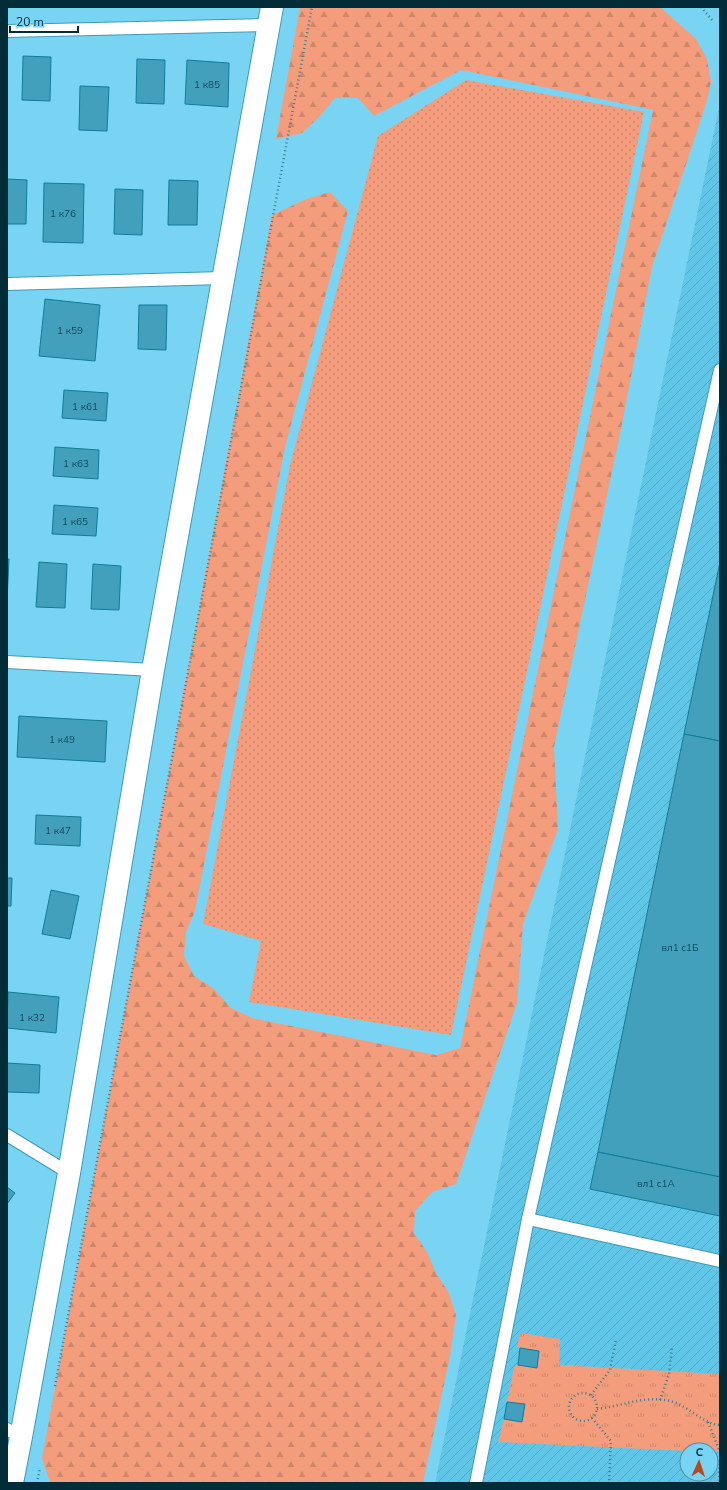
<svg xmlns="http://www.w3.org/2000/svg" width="727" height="1490" font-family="'Nunito Sans',sans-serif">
<defs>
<pattern id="industrial-furrows" width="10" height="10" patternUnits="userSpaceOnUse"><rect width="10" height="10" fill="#60c6e7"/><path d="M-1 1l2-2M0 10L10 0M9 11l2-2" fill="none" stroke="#52aac7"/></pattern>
<pattern id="grass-tufts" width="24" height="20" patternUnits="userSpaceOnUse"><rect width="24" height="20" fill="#f39d7c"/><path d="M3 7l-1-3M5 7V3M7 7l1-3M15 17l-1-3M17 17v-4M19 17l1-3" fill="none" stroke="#cf876c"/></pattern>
<pattern id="forest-firs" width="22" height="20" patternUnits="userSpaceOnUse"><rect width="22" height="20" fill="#f39d7c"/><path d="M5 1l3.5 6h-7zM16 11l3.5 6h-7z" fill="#cf876c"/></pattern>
<pattern id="garden-dots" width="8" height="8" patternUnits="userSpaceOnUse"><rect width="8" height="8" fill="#f39d7c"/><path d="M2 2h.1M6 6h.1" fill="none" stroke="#cf876c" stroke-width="1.8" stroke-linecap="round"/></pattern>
</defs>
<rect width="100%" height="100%" fill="#79d4f3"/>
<path fill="url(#industrial-furrows)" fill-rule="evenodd" d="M 720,103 L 720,1483 L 435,1483 ZM 687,1450 L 711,1450 L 711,1474 L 687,1474 Z"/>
<polygon fill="url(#grass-tufts)" points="520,1333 560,1339 559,1365 720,1374 720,1452 711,1452 711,1450 687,1451 498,1442 504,1419 522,1422 524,1405 507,1402 514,1367 518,1365 537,1367 539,1351 517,1347"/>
<polygon fill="url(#forest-firs)" points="300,7 660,7 696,39 707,59 711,82 706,104 652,267 621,429 554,747 558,829 523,924 517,1003 456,1184 432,1192 415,1211 414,1233 427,1252 436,1273 449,1293 456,1315 450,1356 423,1483 50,1483 42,1458 272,215 306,199 330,192 348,211 285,447 195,911 186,932 184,956 194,976 214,989 231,1008 252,1018 436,1055 460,1048 653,110 461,70 374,116 358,98 335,98 319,117 302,133 276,139"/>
<polygon fill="url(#garden-dots)" points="466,80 644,112 451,1035 249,1002 261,941 203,924 290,465 378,136"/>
<g fill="#42a0bd" stroke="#107c98">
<polygon points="23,56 51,57 50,101 22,100"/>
<polygon points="137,59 165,60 164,104 136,103"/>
<polygon points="187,60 229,63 228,107 185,104"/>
<polygon points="80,86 109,87 107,131 79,130"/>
<polygon points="7,179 27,180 26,224 7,224"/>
<polygon points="169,180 198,181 197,225 168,225"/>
<polygon points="44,183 84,184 83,243 43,242"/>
<polygon points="115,189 143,190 142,235 114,234"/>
<polygon points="45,299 100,305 95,361 39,356"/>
<polygon points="139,305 167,305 166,350 138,349"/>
<polygon points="64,390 108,393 106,421 62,418"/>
<polygon points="55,447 99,450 98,479 53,476"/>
<polygon points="54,505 98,508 96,536 52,534"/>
<polygon points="7,559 9,559 7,601"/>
<polygon points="39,562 67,564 65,608 36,607"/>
<polygon points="720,562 720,741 684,734"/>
<polygon points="93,564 121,566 119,610 91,609"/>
<polygon points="19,716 107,721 105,762 17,757"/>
<polygon points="684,734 720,741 720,1177 598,1152"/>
<polygon points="36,815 81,817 80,846 35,844"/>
<polygon points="7,878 12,878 11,906 7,906"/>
<polygon points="51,890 79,896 70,939 42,934"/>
<polygon points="8,992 59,997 56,1033 7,1028"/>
<polygon points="7,1063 40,1065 39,1093 7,1092"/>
<polygon points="598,1152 720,1177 720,1216 590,1189"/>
<polygon points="7,1187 15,1193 7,1204"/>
<polygon points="520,1348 539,1351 537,1368 518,1365"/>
<polygon points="507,1402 525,1404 522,1422 504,1419"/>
</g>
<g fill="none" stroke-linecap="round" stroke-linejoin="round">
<g stroke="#3d9bb8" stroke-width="14">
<g id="service">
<polyline points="7,31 268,25"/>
<polyline points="7,284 223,278"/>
<polyline points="720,370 528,1219 720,1261"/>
<polyline points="7,662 153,670"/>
<polyline points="7,1135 69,1173"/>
<polyline points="7,1429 21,1437"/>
<polyline points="476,1483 528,1219"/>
</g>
</g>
<g stroke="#3d9bb8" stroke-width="24">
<polyline id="minor" points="12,1483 21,1437 69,1173 153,670 272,7"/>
</g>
<g stroke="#3a7b8f" stroke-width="2.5" stroke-dasharray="1 3" stroke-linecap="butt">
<polyline points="701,7 713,21"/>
<polyline points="55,1386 312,7"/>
<circle cx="583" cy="1407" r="14"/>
<polyline points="591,1395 610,1370 616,1339"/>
<polyline points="660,1400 669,1374 672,1346"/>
<path d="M 597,1409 C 623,1406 644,1395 670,1401 C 688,1405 704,1425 720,1425"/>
<polyline points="592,1418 611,1441 609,1483"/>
<polyline points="708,1422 720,1452 719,1483"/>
<polyline points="37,1483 40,1468"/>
</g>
<use href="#service" stroke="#fff" stroke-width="12"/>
<use href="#minor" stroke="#fff" stroke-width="22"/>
</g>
<g text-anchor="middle" stroke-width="3" stroke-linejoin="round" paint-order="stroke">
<g font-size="10" fill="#124959">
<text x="207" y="88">1 к85</text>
<text x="63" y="217">1 к76</text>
<text x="70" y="334">1 к59</text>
<text x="85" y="410">1 к61</text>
<text x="76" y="467">1 к63</text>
<text x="75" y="525">1 к65</text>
<text x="62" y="743">1 к49</text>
<text x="58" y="834">1 к47</text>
<text x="680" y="951">вл1 с1Б</text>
<text x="32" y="1021">1 к32</text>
<text x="656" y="1187">вл1 с1А</text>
</g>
</g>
<rect width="727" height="1490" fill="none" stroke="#022c38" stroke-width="16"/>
<g transform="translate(699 1462) rotate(3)"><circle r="19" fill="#79d4f3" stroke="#4991a8"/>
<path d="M0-3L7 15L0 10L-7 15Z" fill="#b24c20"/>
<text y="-6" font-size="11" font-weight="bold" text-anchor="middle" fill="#022c38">С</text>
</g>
<path d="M10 26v6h68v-6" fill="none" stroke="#022c38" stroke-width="2"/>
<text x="16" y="26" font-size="12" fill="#022c38" stroke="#79d4f3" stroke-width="3" paint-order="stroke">20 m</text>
</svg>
